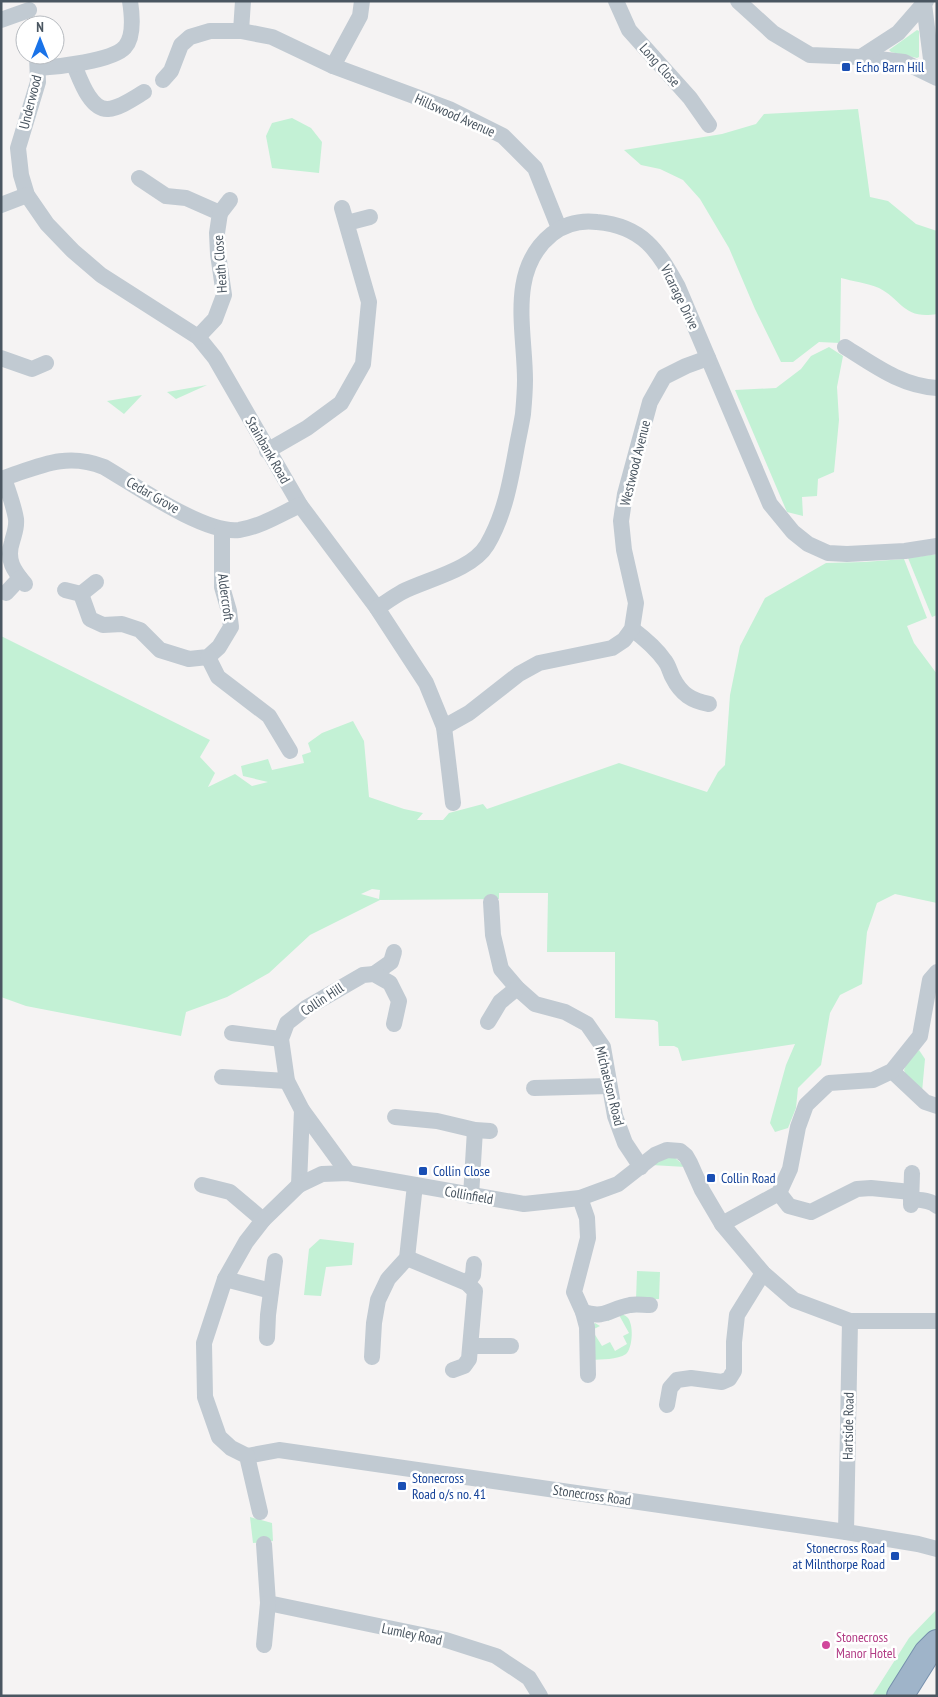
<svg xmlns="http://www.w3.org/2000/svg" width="938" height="1697" font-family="'PT Sans Narrow',sans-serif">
<rect width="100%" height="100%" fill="#f5f3f3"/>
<g fill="#c3f1d5" fill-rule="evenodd">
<polygon points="917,30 919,31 919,57 917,58 891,52 889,50"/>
<path d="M 858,109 L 870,197 L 888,201 L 916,224 L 937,231 L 937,314 C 904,320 901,299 879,288 C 867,283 852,281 841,278 L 840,343 L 819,342 L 793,362 L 781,362 L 755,309 L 729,248 L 700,199 L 683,180 L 660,169 L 641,165 L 624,150 L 722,134 L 756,124 L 764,114 Z"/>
<polygon points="292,118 311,128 322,142 319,173 272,168 266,136 272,123"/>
<polygon points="829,347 843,356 837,387 839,420 834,472 818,479 817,496 802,497 803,516 787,512 735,390 776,388 801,369 811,356"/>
<polygon points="207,385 176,399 167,392"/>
<polygon points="142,395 124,414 107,401"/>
<polygon points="937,554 937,615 932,617 908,558"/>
<path d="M 904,559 L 927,618 L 907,626 L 914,643 L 937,674 L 937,903 L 895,894 L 877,903 L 867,932 L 862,984 L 840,995 L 830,1013 L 821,1065 L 798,1088 L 796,1108 L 788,1128 L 775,1132 L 770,1123 L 786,1065 L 795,1044 L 682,1061 L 678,1048 L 674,1046 L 659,1046 L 658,1022 L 654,1020 L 615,1018 L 615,952 L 547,952 L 548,893 L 499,893 L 499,899 L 380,900 L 310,935 L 269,973 L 227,997 L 186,1012 L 181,1036 L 26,1006 L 1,997 L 1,636 L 210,740 L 200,757 L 215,773 L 208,787 L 235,774 L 252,786 L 268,782 L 243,776 L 241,766 L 268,759 L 272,770 L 304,763 L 302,755 L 311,752 L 308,743 L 322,733 L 353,721 L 364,741 L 369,797 L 404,809 L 423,813 L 417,820 L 443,820 L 449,813 L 483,804 L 487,809 L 619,763 L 707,792 L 718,772 L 725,765 L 730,695 L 740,646 L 765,598 L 826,563 L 864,562 ZM 372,889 L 380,890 L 379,899 L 361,894 Z"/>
<polygon points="919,1050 925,1059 922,1092 907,1078 904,1070 907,1062"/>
<polygon points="665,1158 675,1158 686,1167 651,1165"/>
<polygon points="320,1239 354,1243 352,1265 326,1267 321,1296 304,1295 309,1249"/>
<polygon points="637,1271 660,1272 659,1299 636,1300"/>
<path d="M 616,1313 C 619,1314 624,1314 627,1317 C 634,1323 633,1348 626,1354 C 617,1360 602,1359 591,1360 L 589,1329 L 595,1323 L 600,1326 L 592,1330 L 602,1346 L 610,1342 L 615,1351 L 627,1344 L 623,1336 L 629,1333 L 619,1315 L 608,1321 L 607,1319 L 610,1316 Z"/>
<polygon points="250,1517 272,1523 273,1541 253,1543"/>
<polygon points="937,1609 937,1629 925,1642 890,1696 872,1696 909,1638"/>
</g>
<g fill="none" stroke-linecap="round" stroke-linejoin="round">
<g stroke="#7690ad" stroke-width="28">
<polyline id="trunk" points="900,1696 927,1653 937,1643"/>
</g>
<g stroke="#c1cad2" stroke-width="16">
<polyline points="616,1 629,30 690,98 709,125"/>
<polyline points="738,1 773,33 810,55 861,57 904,62 937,78"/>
<polyline points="924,4 933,75"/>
<polyline points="1,20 29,10"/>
<polyline points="241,31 243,1"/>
<polyline points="37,55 38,82 18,148 21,175 27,195 47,224 73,251 101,275 198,337 215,358 300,505 377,608 426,683 444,727 453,803"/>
<polyline points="861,57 898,33 926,1"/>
<path d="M 74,65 C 80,79 90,110 108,109 C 120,108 134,98 144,92"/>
<polyline points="333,66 360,16 362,1"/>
<path d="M 38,68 C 57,67 113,61 125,47 C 134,37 132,14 130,1"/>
<polyline points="163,80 171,71 181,45 190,37 210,31 241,31 272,37 333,66 449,109 503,136 535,168 559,228"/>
<polyline points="139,178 166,196 186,198 220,213 217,233 218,254 224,295 215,319 198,337"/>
<polyline points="1,205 27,195"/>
<polyline points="220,213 230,200"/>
<polyline points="347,223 370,217"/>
<path d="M 845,347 C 874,365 901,386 937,388"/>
<polyline points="1,358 32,369 46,363"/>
<polyline points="267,451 307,428 341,403 363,364 369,302 342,208"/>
<path d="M 25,584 C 14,571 6,560 12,542 C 14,534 17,528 16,519 C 14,506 8,491 4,478 C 40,466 66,452 104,467 C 135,485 204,534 239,530 C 260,527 281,514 300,505"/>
<polyline points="65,590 81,594 90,619 103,625 122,624 140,630 160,650 189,659 208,657 219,647 231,627 229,611 222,587 222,530"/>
<polyline points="6,593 20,578"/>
<polyline points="81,594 96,582"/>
<path d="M 377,608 C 385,603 393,597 402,592 C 428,579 472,570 487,545 C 504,516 510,484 516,451 C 518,439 521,427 523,414 C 524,403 525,391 525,380 C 525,331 507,270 552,234 C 565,224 581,220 597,222 C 643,226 658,251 678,287 L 770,504 L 793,532 L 808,544 L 828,553 L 847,554 L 905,551 L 937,546"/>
<path d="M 632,629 C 644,638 656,648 665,661 C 669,666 670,673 673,678 C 681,694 692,701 709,704"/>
<polyline points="208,657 218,677 269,716 290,751"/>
<polyline points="444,727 469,713 519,674 539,663 612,648 624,640 632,629 636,603 624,550 621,521 625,494 650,402 664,377 686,366 708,358"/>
<polyline points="491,902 493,935 501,969 517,988 535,1004 565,1012 587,1024 603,1047 615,1116 625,1143 641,1167"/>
<polyline points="374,974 391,962 394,952"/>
<polyline points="488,1022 500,1002 517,988"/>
<polyline points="232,1033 281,1039"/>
<polyline points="892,1071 925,1102 937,1106"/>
<polyline points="222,1077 287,1081"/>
<polyline points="534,1088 609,1086"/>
<polyline points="395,1117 437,1121 475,1130 490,1131"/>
<polyline points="348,1173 302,1110 287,1081 281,1039 287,1023 306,1008 363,975 374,974 390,983 399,1001 394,1024"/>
<polyline points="202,1185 230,1192 263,1220"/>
<polyline points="299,1185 302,1110"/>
<polyline points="779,1193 789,1206 811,1212 857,1189 871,1188 911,1192"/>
<polyline points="471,1196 475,1130"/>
<polyline points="580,1198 587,1218 588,1238 574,1292 583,1312 587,1327 588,1375"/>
<path d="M 911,1199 C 920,1200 930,1200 937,1206"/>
<polyline points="911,1205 912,1173"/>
<polyline points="722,1224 779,1193 790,1169 798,1127 806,1105 829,1083 873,1080 892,1071 920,1036 930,980 937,972"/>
<polyline points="407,1258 467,1283 475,1291 469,1359 464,1366 453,1370"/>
<polyline points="225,1279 271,1291"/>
<polyline points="467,1283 473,1275 474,1264"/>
<path d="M 583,1312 C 606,1319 609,1309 630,1305 C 636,1304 643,1305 650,1305"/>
<polyline points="267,1338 268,1315 275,1261"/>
<polyline points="471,1346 511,1346"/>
<polyline points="372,1357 374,1323 378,1300 388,1279 407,1258 415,1185"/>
<polyline points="667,1405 670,1388 677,1380 691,1378 722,1382 729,1379 734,1371 734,1342 737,1315 763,1273"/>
<polyline points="247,1456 279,1450 846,1532 918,1544 937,1549"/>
<polyline points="260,1512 247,1456 231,1448 219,1437 205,1397 204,1343 225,1279 246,1242 263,1220 299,1185 322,1174 348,1173 524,1204 580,1198 618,1184 655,1155 667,1150 680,1151 686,1156 690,1163 702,1190 722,1224 763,1273 794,1300 850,1321 937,1321"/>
<polyline points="846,1532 850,1321"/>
<polyline points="264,1544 268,1603 446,1640 496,1656 529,1678 540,1696"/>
<polyline points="264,1645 268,1603"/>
</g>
<use href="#trunk" stroke="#9fb4c9" stroke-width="26"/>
</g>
<g fill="#1a4fb4" stroke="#fff" stroke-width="2">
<rect x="841" y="62" width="10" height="10" rx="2.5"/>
<rect x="418" y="1166" width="10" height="10" rx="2.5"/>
<rect x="706" y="1173" width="10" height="10" rx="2.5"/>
<rect x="397" y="1481" width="10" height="10" rx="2.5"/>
<rect x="890" y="1551" width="10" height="10" rx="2.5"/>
</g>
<circle fill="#d1479c" stroke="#fff" stroke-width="2" cx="826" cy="1645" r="5"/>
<g text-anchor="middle" stroke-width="5" stroke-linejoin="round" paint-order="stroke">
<g font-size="14" fill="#4a5661" stroke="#fff">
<text transform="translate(660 65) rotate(48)" y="5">Long Close</text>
<text transform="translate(30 102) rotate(-76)" y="5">Underwood</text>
<text transform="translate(455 115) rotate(24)" y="5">Hillswood Avenue</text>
<text transform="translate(220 264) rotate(-94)" y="5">Heath Close</text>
<text transform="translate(680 297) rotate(64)" y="5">Vicarage Drive</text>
<text transform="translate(268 450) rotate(60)" y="5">Stainbank Road</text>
<text transform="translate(635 463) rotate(-76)" y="5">Westwood Avenue</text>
<text transform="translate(153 495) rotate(30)" y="5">Cedar Grove</text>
<text transform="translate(226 597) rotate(82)" y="5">Aldercroft</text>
<text transform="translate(322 999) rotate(-33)" y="5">Collin Hill</text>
<text transform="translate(610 1086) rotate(76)" y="5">Michaelson Road</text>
<text transform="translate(469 1195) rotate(10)" y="5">Collinfield</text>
<text transform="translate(848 1426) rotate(-89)" y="5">Hartside Road</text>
<text transform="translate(592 1495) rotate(8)" y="5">Stonecross Road</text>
<text transform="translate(412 1634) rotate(12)" y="5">Lumley Road</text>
</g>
<g font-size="14" fill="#164399" stroke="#fff" text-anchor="start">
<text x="856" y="72">Echo Barn Hill</text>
<text x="433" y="1176">Collin Close</text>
<text x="721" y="1183">Collin Road</text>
<text x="412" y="1483">Stonecross<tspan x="412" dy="16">Road o/s no. 41</tspan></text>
<text x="885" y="1553" text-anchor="end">Stonecross Road<tspan x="885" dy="16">at Milnthorpe Road</tspan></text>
</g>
<g font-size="14" fill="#b23c85" stroke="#fff" text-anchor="start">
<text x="836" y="1642">Stonecross<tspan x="836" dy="16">Manor Hotel</tspan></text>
</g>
</g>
<rect width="938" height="1697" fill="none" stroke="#4a5661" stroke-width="5"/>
<g transform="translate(40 40)"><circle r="24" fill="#ffffff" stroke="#b7bbc0"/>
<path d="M0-4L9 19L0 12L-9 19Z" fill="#1a73e8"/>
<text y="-8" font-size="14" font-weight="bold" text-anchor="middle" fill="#4a5661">N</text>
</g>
</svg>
